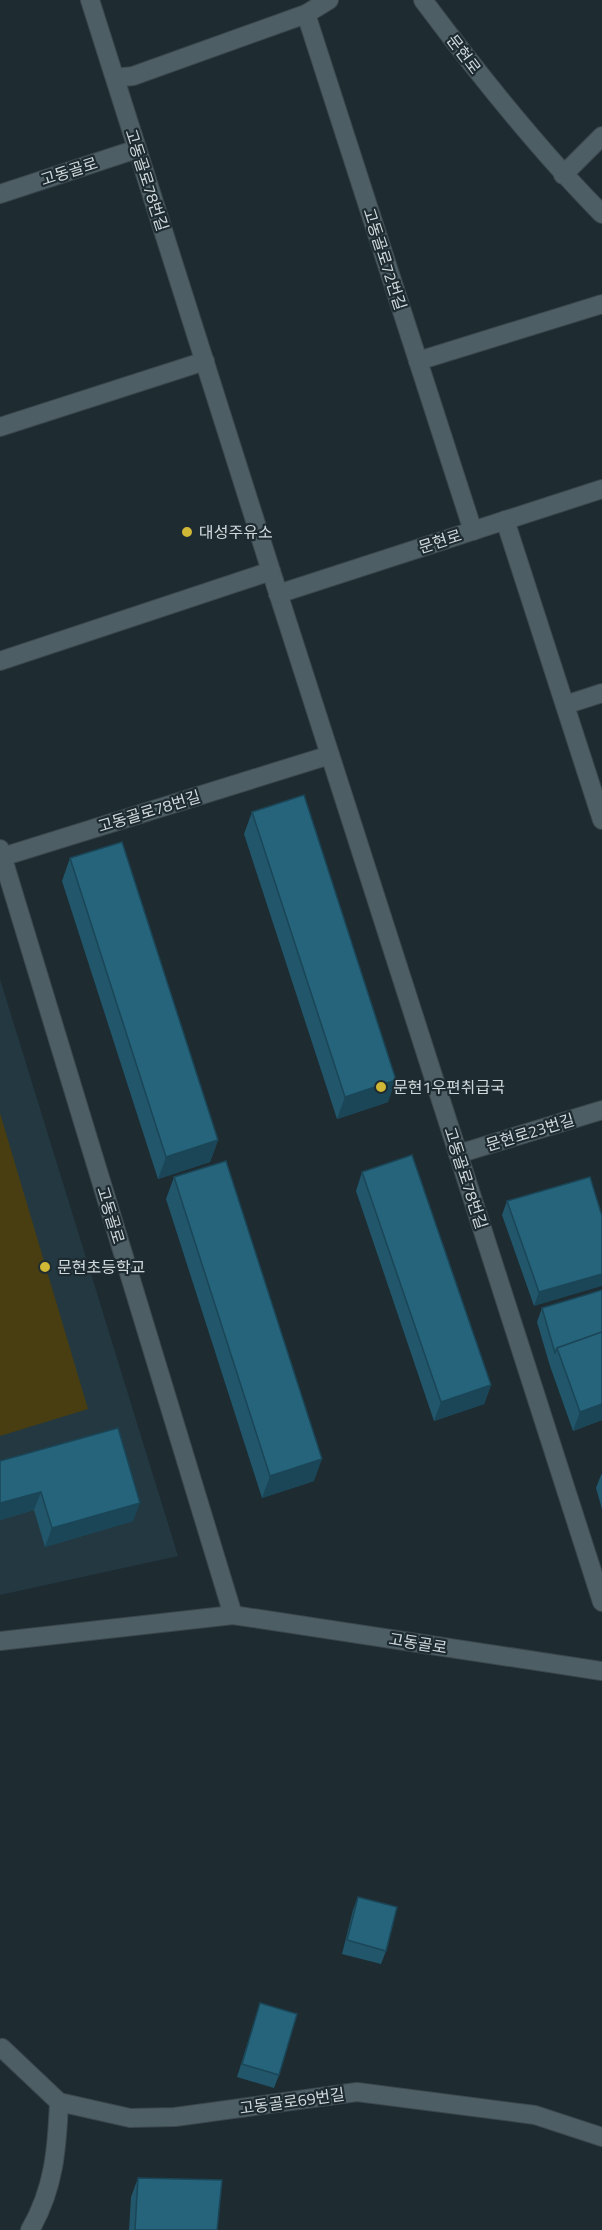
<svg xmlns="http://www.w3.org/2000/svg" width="602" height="2230" font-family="'Titillium Web','Noto Sans KR',sans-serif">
<rect width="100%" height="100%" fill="#1e2c32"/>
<polygon fill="#233841" points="0,979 178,1556 0,1595"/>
<polygon fill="#483e11" points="0,1113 88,1409 0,1436"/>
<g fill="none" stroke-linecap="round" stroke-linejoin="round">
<g stroke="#3b474c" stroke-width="20">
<g id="minor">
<polyline points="90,0 271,571 602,1602"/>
<path d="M 423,0 C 479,75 537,148 602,214"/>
<polyline points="306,14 473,531"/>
<polyline points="115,78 133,76 306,14 329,0"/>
<polyline points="563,175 602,136"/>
<polyline points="0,194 137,149"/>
<polyline points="418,361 602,304"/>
<polyline points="0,427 205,361"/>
<polyline points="505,520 602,820"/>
<polyline points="278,594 602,489"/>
<polyline points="0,661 271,571"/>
<polyline points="565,705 602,693"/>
<polyline points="0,849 233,1615"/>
<polyline points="2,857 330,755"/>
<polyline points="458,1154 602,1110"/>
<polyline points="0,1641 233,1615 602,1671"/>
<polyline points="0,2049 2,2048 59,2102 130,2118 175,2117 357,2092 535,2115 602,2137"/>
<path d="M 30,2230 C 54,2189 57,2149 59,2102"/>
</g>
</g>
<use href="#minor" stroke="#4e5e65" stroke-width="18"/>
</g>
<g fill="#21566b">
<polygon points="252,812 388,1102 337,1119 244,834"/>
<polygon points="70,858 218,1140 210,1162 158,1179 62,881"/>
<polygon points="362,1172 491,1385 484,1404 434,1421 356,1191"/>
<polygon points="174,1177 314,1481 262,1498 166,1199"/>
<polygon points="507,1201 602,1216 534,1306 502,1215"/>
<polygon points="542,1308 602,1420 573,1431 550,1366 537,1322"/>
<polygon points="0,1461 133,1521 45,1547 34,1510 0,1520"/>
<polygon points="602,1474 602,1509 596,1488 601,1475"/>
<polygon points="358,1897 386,1951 381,1964 342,1954 353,1910"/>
<polygon points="260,2003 279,2075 274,2088 237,2077"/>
<polygon points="138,2178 217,2230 129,2230 131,2197"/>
</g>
<g fill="#1b4657">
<polygon points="396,1080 388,1102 337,1119 345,1097"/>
<polygon points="218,1140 210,1162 158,1179 166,1157"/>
<polygon points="602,1274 602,1286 534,1306 539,1292"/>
<polygon points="491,1385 484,1404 434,1421 441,1402"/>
<polygon points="602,1404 602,1420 573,1431 580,1412"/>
<polygon points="322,1459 314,1481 262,1498 270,1476"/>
<polygon points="41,1492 34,1510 0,1520 0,1503"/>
<polygon points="140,1503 133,1521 45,1547 52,1528"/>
</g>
<g fill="#26647c" stroke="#1b4657" stroke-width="1.5">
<polygon points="304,795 396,1080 345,1097 252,812"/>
<polygon points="122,842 218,1140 166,1157 70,858"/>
<polygon points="412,1155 491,1385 441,1402 362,1172"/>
<polygon points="226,1161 322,1459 270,1476 174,1177"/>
<polygon points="590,1177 602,1216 602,1274 539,1292 507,1201"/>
<polygon points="602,1290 602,1332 557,1348 555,1353 542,1308"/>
<polygon points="602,1332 602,1404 580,1412 557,1348"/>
<polygon points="118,1428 140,1503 52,1528 41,1492 0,1503 0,1461"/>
<polygon points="358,1897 397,1907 386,1951 347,1940"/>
<polygon points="260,2003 297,2014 279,2075 242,2064"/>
<polygon points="138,2178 222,2180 217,2230 135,2230"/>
</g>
<g fill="#d1b736" stroke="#1e2c32" stroke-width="2">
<circle cx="187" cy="532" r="6"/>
<circle cx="381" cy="1087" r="6"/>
<circle cx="45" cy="1267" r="6"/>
</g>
<g text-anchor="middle" stroke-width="4.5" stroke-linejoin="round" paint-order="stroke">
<g font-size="16" fill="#cfd8dc" stroke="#1e2c32">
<text transform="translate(464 54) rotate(53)" y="6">문현로</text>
<text transform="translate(69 171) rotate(-18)" y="6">고동골로</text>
<text transform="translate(147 180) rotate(72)" y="6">고동골로78번길</text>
<text transform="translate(385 259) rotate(72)" y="6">고동골로72번길</text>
<text transform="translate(440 541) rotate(-18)" y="6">문현로</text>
<text transform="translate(149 811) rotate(-17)" y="6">고동골로78번길</text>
<text transform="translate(530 1132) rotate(-17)" y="6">문현로23번길</text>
<text transform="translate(466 1178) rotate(72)" y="6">고동골로78번길</text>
<text transform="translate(111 1215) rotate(73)" y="6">고동골로</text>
<text transform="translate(418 1643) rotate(9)" y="6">고동골로</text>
<text transform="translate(292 2101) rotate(-8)" y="6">고동골로69번길</text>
</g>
<g font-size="16" fill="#cfd8dc" stroke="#1e2c32" text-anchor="start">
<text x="199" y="538">대성주유소</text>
<text x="393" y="1093">문현1우편취급국</text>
<text x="57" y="1273">문현초등학교</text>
</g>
</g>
</svg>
